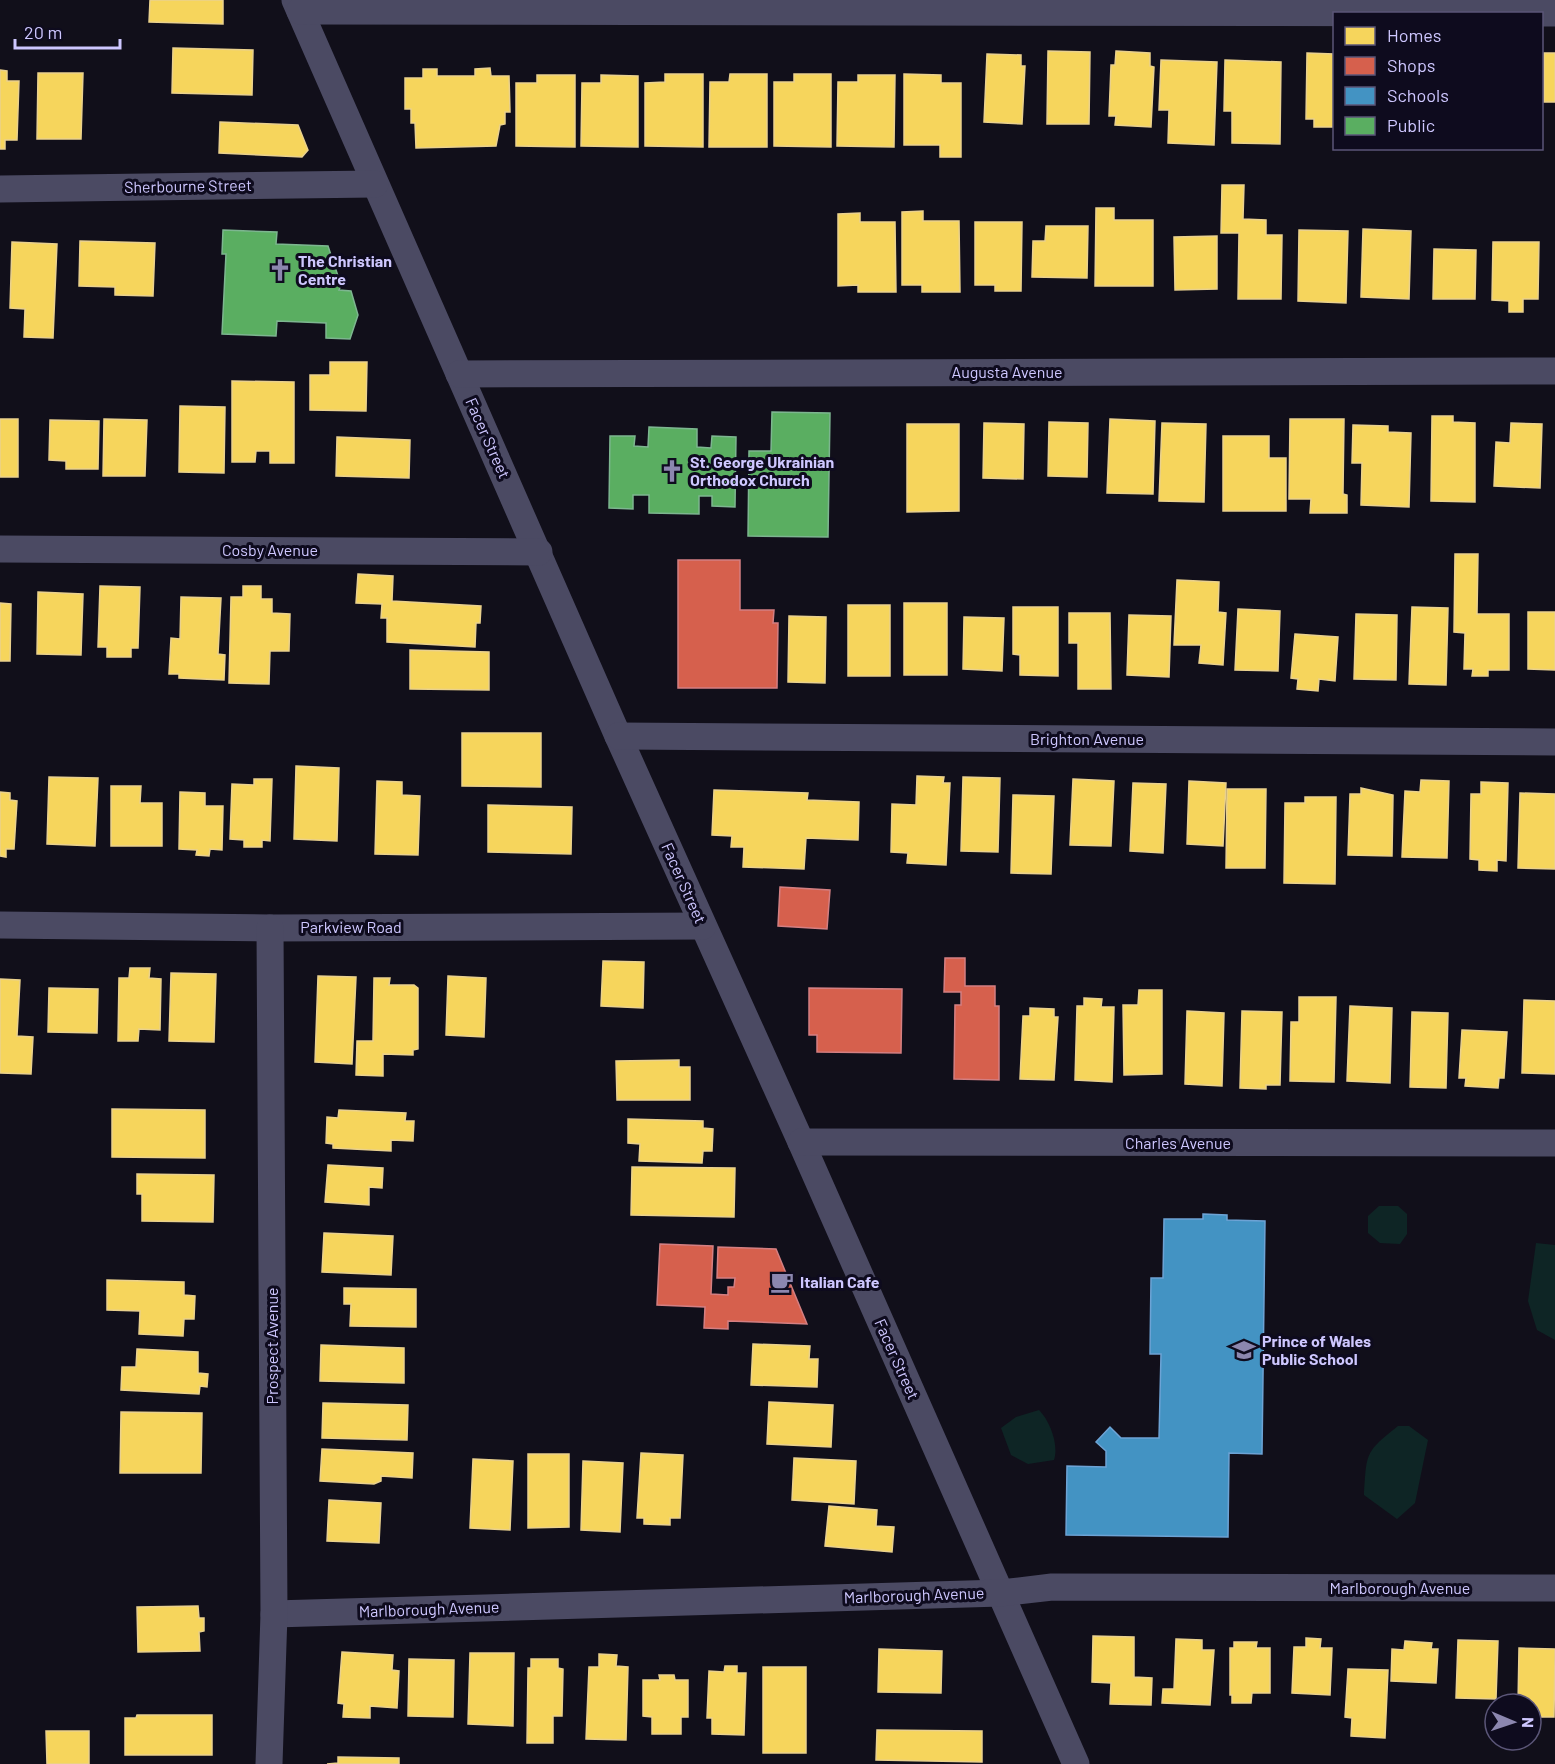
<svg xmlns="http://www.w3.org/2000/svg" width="1555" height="1764" font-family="Barlow,sans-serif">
<rect width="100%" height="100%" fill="#110f1a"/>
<g fill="#0e2525">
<polygon points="1379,1206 1398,1206 1407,1214 1407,1234 1400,1244 1380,1243 1368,1233 1368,1216"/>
<polygon points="1536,1243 1555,1245 1555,1340 1537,1330 1528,1301"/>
<path d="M 1039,1410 C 1050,1421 1059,1445 1054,1460 L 1028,1464 L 1011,1455 L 1001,1428 L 1016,1417 Z"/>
<path d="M 1398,1426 L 1409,1426 L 1428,1440 L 1415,1503 L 1397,1519 L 1364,1495 C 1367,1453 1364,1453 1398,1426 Z"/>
</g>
<g fill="#f6d55c" stroke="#ead18d" stroke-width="1.5">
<polygon points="150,0 223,0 223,24 149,22"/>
<polygon points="173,48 253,50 252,95 172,93"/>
<polygon points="1048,51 1090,52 1089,124 1047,124"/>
<polygon points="1116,51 1150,53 1150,66 1154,67 1151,127 1115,125 1116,116 1109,116 1111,65 1115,65"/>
<polygon points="1307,53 1334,54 1334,127 1314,127 1314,119 1306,119"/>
<rect x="1544" y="53" width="11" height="49"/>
<polygon points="987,54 1021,55 1021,66 1025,66 1022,124 984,122"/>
<polygon points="1161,60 1217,62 1214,145 1168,143 1169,110 1159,110"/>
<polygon points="1225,60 1281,62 1280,144 1232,143 1232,111 1224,111"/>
<polygon points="490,68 491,76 509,76 510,112 505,112 505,124 500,125 496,146 416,148 415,123 411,123 411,109 405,109 405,78 423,78 423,69 437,69 437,76 475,76 475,69"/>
<polygon points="0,70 7,71 7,81 19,81 17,140 5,140 5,149 0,149"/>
<polygon points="38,73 83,73 81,139 37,139"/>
<polygon points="665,74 703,74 703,147 645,146 645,83 665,82"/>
<polygon points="730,74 767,74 767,147 709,147 710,82 729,82"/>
<polygon points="794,74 831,74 831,147 774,146 774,82 794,82"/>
<polygon points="904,74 941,75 941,83 961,83 961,157 940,157 940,145 904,145"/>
<polygon points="537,75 575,75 575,147 516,146 516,83 537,83"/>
<polygon points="601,75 638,76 638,147 581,146 582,83 601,83"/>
<polygon points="858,75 895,75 894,147 837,146 838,82 858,82"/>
<polygon points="220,122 298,125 308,150 302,157 219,153"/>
<polygon points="1222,185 1244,185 1243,219 1266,220 1266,235 1282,235 1281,299 1238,299 1239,233 1221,233"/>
<polygon points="1096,208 1114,208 1114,220 1153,220 1153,286 1095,286"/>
<polygon points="923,211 923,221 959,221 960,292 922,292 922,285 902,285 902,212"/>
<polygon points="860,213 860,222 895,222 896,292 858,292 858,285 838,286 838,214"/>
<polygon points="975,222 1022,222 1021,291 995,291 995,285 975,285"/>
<polygon points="1046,226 1088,226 1087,278 1032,277 1033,241 1045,241"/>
<polygon points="1363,229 1411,231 1409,299 1361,297"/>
<polygon points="1299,230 1348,231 1346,303 1298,301"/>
<polygon points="1217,236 1217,289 1175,290 1174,237"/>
<polygon points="80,241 155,243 153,296 115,295 115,287 79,286"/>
<polygon points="12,242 57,244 53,338 24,337 25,309 10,308"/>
<polygon points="1493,242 1539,242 1538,299 1523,299 1523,312 1509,312 1509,301 1492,300"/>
<polygon points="1434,249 1476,250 1475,299 1433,299"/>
<polygon points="330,362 367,362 366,411 310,410 310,375 330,375"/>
<polygon points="232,381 294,382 294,463 270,463 270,451 256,451 255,462 232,462"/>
<polygon points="180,406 225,407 224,473 179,472"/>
<polygon points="1432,416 1453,416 1453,422 1475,423 1475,502 1431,501"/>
<rect x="0" y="419" width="18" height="58"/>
<polygon points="104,419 147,420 145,476 103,476"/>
<polygon points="1110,419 1155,421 1153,494 1107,493"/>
<polygon points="1290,419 1344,419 1343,494 1347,495 1347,513 1310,513 1311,499 1289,499"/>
<polygon points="50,420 99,421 98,469 66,469 66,461 49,460"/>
<polygon points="1049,422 1088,423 1087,477 1048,476"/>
<polygon points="984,423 1024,424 1023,479 983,478"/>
<polygon points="1162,423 1206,424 1204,502 1159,501"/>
<polygon points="1511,423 1542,424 1540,488 1494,486 1496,442 1510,443"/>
<polygon points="907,424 959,424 959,511 907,512"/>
<polygon points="1353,425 1388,426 1388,432 1411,433 1409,507 1361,505 1362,463 1352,463"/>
<polygon points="1223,436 1269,436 1269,458 1286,458 1286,511 1223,511"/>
<polygon points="337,437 410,440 409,478 336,476"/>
<polygon points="1455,554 1478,554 1477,614 1509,614 1509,670 1488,670 1488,676 1472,676 1473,669 1464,669 1465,633 1454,632"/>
<polygon points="358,574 393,576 392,601 481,606 480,623 476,623 475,647 387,642 387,618 381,618 382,604 356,603"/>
<polygon points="1177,580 1219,582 1218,612 1226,613 1223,665 1199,663 1201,645 1174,645"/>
<polygon points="100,586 140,587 138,648 131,648 131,657 107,657 107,647 98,647"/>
<polygon points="243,586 261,586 261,599 272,599 272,613 290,614 289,651 270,651 269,684 229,683 231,597 243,597"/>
<polygon points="38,592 83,594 81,655 37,654"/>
<polygon points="181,597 221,598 218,654 225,655 224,680 179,678 179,674 169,674 171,638 180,639"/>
<polygon points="0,603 11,604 10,661 0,661"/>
<rect x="904" y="603" width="43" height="72"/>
<rect x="848" y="605" width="42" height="71"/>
<polygon points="1013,607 1058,607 1058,676 1020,675 1020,655 1013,654"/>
<polygon points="1412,607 1448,608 1446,685 1409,684"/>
<polygon points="1238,609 1280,611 1278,671 1235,670"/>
<polygon points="1528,612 1555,612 1555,670 1528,669"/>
<polygon points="1069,613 1110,613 1111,689 1078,689 1078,643 1069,643"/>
<polygon points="1356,614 1397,615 1396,680 1354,679"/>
<polygon points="1129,615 1171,616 1169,677 1127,675"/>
<polygon points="789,616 826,617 825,683 788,682"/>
<polygon points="964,617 1004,618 1002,671 963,669"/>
<polygon points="1295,634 1338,637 1335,681 1319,679 1318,691 1297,689 1298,679 1291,678"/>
<polygon points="410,650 489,652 489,690 410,689"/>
<polygon points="462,733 541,733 541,787 462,786"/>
<polygon points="296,766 339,768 337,841 294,839"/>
<polygon points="917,776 944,777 943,783 950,783 946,865 907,863 908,853 891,852 892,804 916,805"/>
<polygon points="49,777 98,778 95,846 47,844"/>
<polygon points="963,777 1000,778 998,852 961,851"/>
<polygon points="254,779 272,779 270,841 262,840 262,847 244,847 244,840 230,839 232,784 254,785"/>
<polygon points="1073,779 1114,781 1111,846 1070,845"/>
<polygon points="1421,780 1449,781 1447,858 1402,857 1405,791 1420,792"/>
<polygon points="377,781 402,782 402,795 420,796 418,855 375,854"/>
<polygon points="1189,781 1226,783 1223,846 1187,844"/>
<polygon points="1481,782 1508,783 1506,861 1497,860 1497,871 1479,870 1479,860 1470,859 1471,794 1481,794"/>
<polygon points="1133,783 1166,784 1163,853 1130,851"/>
<polygon points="111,786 141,786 140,803 162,803 162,846 111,846"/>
<polygon points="1361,788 1393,795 1392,856 1348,855 1350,794 1361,794"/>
<polygon points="1227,789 1266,789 1265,868 1226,868"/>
<polygon points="714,790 808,793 807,800 859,802 858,840 806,838 804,869 743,867 744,847 731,847 732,836 712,835"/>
<polygon points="0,792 10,793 10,800 17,801 14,849 6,849 6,857 0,856"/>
<polygon points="180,792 205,793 205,806 223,806 222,850 210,849 209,856 196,855 197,850 179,849"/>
<polygon points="1520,793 1555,794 1555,869 1518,868"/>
<polygon points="1013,795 1054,796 1051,874 1011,873"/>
<polygon points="1305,797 1336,797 1335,884 1284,883 1285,803 1305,803"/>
<polygon points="488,805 572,807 571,854 488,852"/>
<polygon points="603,961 644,962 643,1008 601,1006"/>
<polygon points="130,968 150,968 149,978 161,979 160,1030 139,1029 138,1041 118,1041 119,978 129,978"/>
<polygon points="171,973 216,974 214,1042 169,1041"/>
<polygon points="318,976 356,977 352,1064 315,1062"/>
<polygon points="448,976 486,978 484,1037 446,1035"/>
<polygon points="374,978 390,978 389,985 414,985 418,988 418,1049 413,1050 413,1055 383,1054 383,1076 356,1075 357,1041 373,1041"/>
<polygon points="0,979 20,980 17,1036 33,1037 31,1074 0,1073"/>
<polygon points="49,988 98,989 97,1033 48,1032"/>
<polygon points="1139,990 1162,990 1162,1074 1124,1075 1123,1005 1138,1005"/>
<polygon points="1299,997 1336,997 1334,1082 1290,1081 1291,1022 1299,1022"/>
<polygon points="1084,998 1102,999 1101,1007 1114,1007 1112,1082 1075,1080 1077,1006 1084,1006"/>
<polygon points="1524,1000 1555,1001 1555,1074 1522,1073"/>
<polygon points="1350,1006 1392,1008 1390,1083 1347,1081"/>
<polygon points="1030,1008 1054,1009 1054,1017 1058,1017 1054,1080 1020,1079 1023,1016 1030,1016"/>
<polygon points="1187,1011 1224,1013 1222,1086 1185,1084"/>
<polygon points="1242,1011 1282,1012 1280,1085 1266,1085 1266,1089 1240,1088"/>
<polygon points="1412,1012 1448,1013 1446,1088 1410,1087"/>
<polygon points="1462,1030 1507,1032 1504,1078 1499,1078 1498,1088 1465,1086 1466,1078 1459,1078"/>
<polygon points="679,1060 679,1067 690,1067 690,1100 617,1100 616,1061"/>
<polygon points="112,1109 205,1110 205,1158 112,1157"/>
<polygon points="339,1110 406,1113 405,1121 414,1121 413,1141 391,1140 391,1151 333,1148 333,1144 326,1143 327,1117 338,1118"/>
<polygon points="628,1119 703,1121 703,1128 713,1129 712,1151 703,1151 702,1163 639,1161 640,1144 628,1143"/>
<polygon points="328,1165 383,1168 382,1188 369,1187 369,1205 325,1202"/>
<polygon points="632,1167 735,1168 734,1217 631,1215"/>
<polygon points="137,1174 214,1175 213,1222 142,1221 142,1194 137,1194"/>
<polygon points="324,1233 393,1236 391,1275 322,1272"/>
<polygon points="107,1280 184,1282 184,1295 195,1296 194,1319 184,1319 183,1336 139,1334 140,1311 107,1310"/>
<polygon points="344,1288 416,1289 416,1327 350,1326 351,1304 344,1304"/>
<polygon points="753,1344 810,1346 809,1359 818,1359 817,1387 751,1385"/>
<polygon points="321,1345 404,1348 404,1383 320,1381"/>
<polygon points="137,1349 198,1352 198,1373 208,1374 207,1387 200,1386 199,1394 121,1390 122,1367 136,1367"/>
<polygon points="769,1402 833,1405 831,1447 767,1444"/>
<polygon points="323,1403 408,1405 407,1440 322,1438"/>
<polygon points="121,1412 202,1413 201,1473 120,1473"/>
<polygon points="322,1449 413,1453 412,1478 381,1476 381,1481 374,1484 320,1481"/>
<polygon points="641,1453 683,1455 680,1518 670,1518 670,1525 644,1524 644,1518 637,1518"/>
<polygon points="528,1454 569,1454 569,1527 528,1528"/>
<polygon points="794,1458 856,1461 854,1504 792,1500"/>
<polygon points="473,1459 513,1461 510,1530 470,1528"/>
<polygon points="583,1461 623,1463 620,1532 581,1530"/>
<polygon points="329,1500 381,1503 379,1543 327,1541"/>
<polygon points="829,1506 877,1510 876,1526 894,1527 892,1552 825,1546"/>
<polygon points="198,1606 199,1618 204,1618 204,1631 199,1632 200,1651 138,1652 137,1607"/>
<polygon points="1093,1636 1134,1637 1134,1677 1152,1678 1151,1705 1110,1704 1111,1683 1092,1682"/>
<polygon points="1306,1638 1321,1639 1320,1648 1332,1648 1330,1695 1292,1693 1294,1647 1306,1647"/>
<polygon points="1176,1639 1202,1640 1202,1650 1214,1650 1210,1705 1162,1703 1163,1689 1174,1689"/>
<polygon points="1458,1640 1498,1641 1496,1699 1456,1698"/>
<polygon points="1405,1641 1432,1643 1431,1649 1438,1649 1436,1683 1391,1681 1392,1649 1404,1650"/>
<polygon points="1234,1642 1257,1642 1256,1648 1270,1648 1270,1693 1252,1693 1251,1703 1232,1703 1232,1695 1230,1695 1230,1648 1234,1648"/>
<polygon points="1519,1648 1555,1649 1554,1717 1531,1717 1531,1704 1518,1704"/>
<polygon points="879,1649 942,1651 941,1693 878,1692"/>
<polygon points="342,1652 393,1655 392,1670 399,1671 397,1708 370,1706 370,1718 343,1717 344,1704 338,1703"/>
<polygon points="470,1653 514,1653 513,1726 468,1724"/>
<polygon points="599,1654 617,1655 616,1666 628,1667 626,1740 586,1739 589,1667 599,1667"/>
<polygon points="409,1659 454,1660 453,1717 408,1716"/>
<polygon points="531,1659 558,1659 558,1668 563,1669 562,1716 553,1716 553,1743 527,1743 528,1668 531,1668"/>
<polygon points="725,1666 737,1666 737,1673 746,1673 744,1735 712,1734 712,1718 707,1718 709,1671 724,1672"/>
<rect x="763" y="1667" width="43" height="86"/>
<polygon points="1348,1669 1388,1670 1385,1738 1351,1736 1352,1718 1345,1717"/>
<polygon points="659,1675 674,1675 675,1680 688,1680 688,1717 681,1717 681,1734 652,1734 652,1717 643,1716 643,1680 660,1680"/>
<polygon points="137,1715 212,1715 212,1755 125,1755 125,1718 136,1718"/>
<polygon points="877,1730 982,1731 982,1762 876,1760"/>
<polygon points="46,1731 89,1731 89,1764 47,1764"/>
<polygon points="338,1757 399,1758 399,1764 327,1764 338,1763"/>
</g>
<g fill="#d6604d" stroke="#d47f82" stroke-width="1.5">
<polygon points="678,560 740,560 740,610 774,610 773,623 778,623 777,688 678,688"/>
<polygon points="780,887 830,890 827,929 778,926"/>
<polygon points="945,958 965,958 965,986 995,986 995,1006 999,1006 999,1080 954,1079 955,1005 961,1005 961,992 944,992"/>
<polygon points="809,988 902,989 901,1053 817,1052 817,1035 809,1035"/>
<polygon points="660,1244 713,1246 711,1294 728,1295 728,1287 734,1287 735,1278 717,1278 718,1247 776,1249 807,1324 728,1321 728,1329 704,1328 705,1307 657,1305"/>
</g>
<polygon fill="#4393c3" stroke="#6da3d5" stroke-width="1.5" points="1203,1214 1227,1215 1227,1220 1265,1221 1262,1454 1229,1453 1228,1537 1066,1535 1067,1466 1106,1467 1106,1451 1096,1442 1110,1427 1121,1438 1159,1438 1161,1354 1150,1354 1151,1278 1163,1278 1164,1219 1203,1219"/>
<g fill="#5aae61" stroke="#7db690" stroke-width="1.5">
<polygon points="223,230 277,232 276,244 328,246 341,285 339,290 351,291 358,315 350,339 326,338 326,323 277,321 276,336 222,334 226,254 222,254"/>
<polygon points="772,412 830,413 828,537 748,536 749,451 771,451"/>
<polygon points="649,427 697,429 697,447 711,448 712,436 736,437 735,507 712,506 712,496 699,496 699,514 649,513 649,495 633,495 633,509 609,508 610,436 635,436 634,446 648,447"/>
</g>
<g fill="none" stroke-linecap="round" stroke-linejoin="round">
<g stroke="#4b4a63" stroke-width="27">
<polyline points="295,0 618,736 801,1142 1076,1764"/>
<polyline points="300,11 1555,13"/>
<polyline points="0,189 375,184"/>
<polyline points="459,374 1555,371"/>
<polyline points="0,549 539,552"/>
<polyline points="618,736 1555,742"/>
<polyline points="0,925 270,928 703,926"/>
<polyline points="801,1142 1555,1143"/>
<polyline points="274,1614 1001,1593 1052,1587 1555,1588"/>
<polyline points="269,1764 274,1614 270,928"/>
</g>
</g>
<defs>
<g id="church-bare" transform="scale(1.8)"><path d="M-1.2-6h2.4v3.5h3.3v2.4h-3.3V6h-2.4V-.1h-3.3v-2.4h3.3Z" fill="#8c87af" stroke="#0e0b1e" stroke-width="2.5" paint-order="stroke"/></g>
<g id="cafe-bare" transform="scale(1.8)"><path d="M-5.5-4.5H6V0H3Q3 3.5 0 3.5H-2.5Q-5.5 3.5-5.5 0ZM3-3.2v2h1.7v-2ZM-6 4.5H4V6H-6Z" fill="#8c87af" stroke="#0e0b1e" stroke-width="2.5" paint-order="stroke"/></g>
<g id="school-bare" transform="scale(1.8)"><path d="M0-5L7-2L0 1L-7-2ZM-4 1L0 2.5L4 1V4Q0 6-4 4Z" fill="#8c87af" stroke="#0e0b1e" stroke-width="2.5" paint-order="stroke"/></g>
</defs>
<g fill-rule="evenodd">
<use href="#church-bare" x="280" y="270"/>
<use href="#church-bare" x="672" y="471"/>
<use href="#cafe-bare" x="782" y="1282"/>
<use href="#school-bare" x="1244" y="1350"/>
</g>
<g text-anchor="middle" stroke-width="6" stroke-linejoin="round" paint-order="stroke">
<g font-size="16" fill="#cec7ff" stroke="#0e0b1e">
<text transform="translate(188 186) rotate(-1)" y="6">Sherbourne Street</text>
<text x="1007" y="378">Augusta Avenue</text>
<text transform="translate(488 438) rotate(66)" y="6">Facer Street</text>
<text x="270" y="556">Cosby Avenue</text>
<text x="1087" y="745">Brighton Avenue</text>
<text transform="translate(684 883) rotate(66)" y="6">Facer Street</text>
<text x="351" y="933">Parkview Road</text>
<text x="1178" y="1149">Charles Avenue</text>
<text transform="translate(272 1346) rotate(-90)" y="6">Prospect Avenue</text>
<text transform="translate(897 1359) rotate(66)" y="6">Facer Street</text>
<text x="1400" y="1594">Marlborough Avenue</text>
<text transform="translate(914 1595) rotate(-2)" y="6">Marlborough Avenue</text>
<text transform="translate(429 1609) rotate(-2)" y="6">Marlborough Avenue</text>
</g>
<g font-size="16" font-weight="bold" fill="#cec7ff" stroke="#0e0b1e" text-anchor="start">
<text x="298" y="267">The Christian<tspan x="298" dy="18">Centre</tspan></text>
<text x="690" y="468">St. George Ukrainian<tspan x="690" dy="18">Orthodox Church</tspan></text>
<text x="800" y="1288">Italian Cafe</text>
<text x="1262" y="1347">Prince of Wales<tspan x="1262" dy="18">Public School</tspan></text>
</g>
</g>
<rect x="1333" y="12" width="210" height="138" fill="#0e0b1e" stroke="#5b5678" stroke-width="1.5"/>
<rect x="1345" y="27" width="30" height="18" fill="#f6d55c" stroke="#5b5678" stroke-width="1.5"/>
<text x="1387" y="42" font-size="18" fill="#cec7ff">Homes</text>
<rect x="1345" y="57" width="30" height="18" fill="#d6604d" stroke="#5b5678" stroke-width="1.5"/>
<text x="1387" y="72" font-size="18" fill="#cec7ff">Shops</text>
<rect x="1345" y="87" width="30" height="18" fill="#4393c3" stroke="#5b5678" stroke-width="1.5"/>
<text x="1387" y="102" font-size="18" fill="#cec7ff">Schools</text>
<rect x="1345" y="117" width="30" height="18" fill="#5aae61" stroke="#5b5678" stroke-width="1.5"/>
<text x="1387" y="132" font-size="18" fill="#cec7ff">Public</text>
<g transform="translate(1513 1722) rotate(92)"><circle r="28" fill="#0e0b1e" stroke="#5b5678" stroke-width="1.5"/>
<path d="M0-4.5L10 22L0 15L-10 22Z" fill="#8c87af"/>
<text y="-9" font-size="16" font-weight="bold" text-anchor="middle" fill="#cec7ff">N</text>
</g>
<path d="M15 39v9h105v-9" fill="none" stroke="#cec7ff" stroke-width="3"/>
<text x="24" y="39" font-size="18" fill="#cec7ff" stroke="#0e0b1e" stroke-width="4.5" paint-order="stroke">20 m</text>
</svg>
